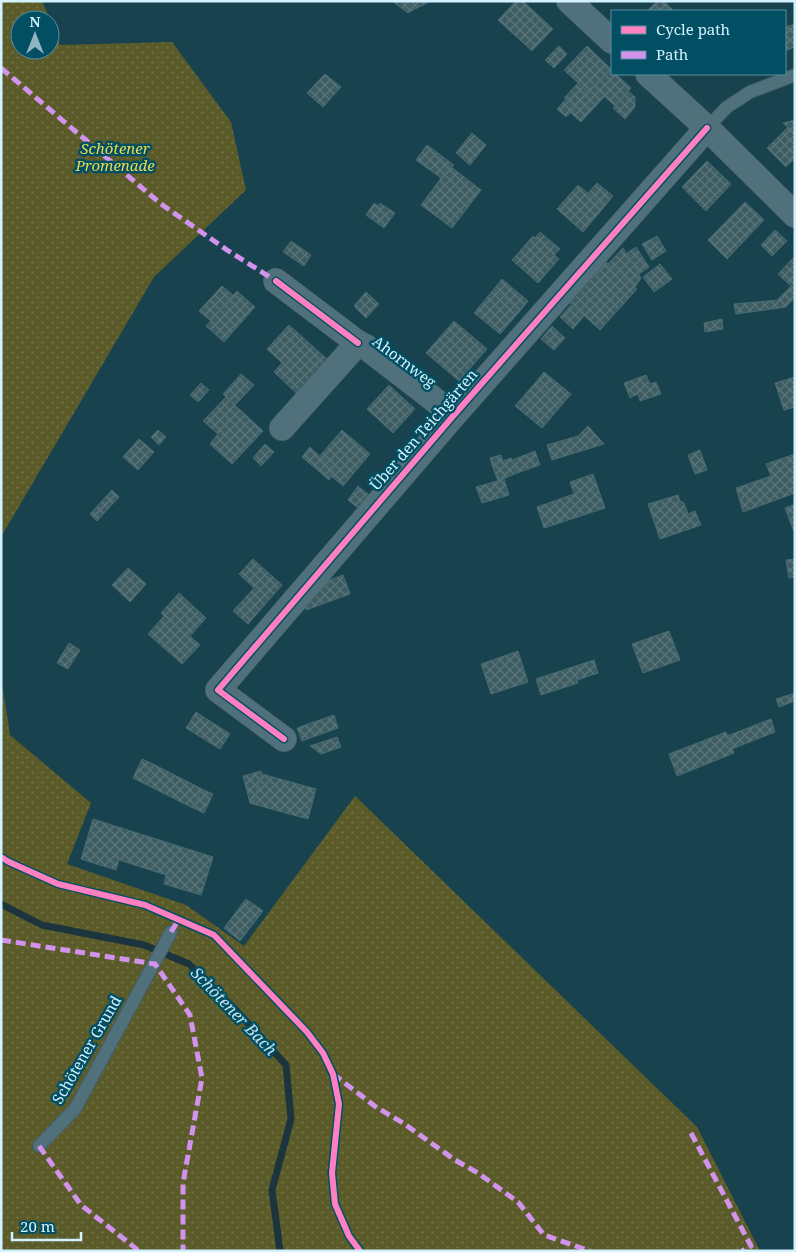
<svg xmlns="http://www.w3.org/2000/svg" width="796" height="1252" font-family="'Noto Serif',serif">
<defs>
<pattern id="park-dots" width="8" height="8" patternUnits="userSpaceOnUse" patternTransform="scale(1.25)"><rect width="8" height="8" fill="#5b5b2a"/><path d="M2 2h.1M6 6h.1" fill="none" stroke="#72734a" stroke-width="1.8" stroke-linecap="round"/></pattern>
<pattern id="building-cross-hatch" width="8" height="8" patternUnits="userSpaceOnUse" patternTransform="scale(1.25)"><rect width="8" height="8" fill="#3e5d63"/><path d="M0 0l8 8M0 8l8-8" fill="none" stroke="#59757a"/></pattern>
</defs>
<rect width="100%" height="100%" fill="#18424d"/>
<g fill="url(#park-dots)">
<polygon points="1,1 42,1 50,20 20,20 20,50 50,50 50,21 60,45 172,42 231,122 246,190 154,277 1,537"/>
<polygon points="1,677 10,735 91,803 67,864 186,905 244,946 355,796 697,1127 760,1251 1,1251"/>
</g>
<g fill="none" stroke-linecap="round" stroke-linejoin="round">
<polyline stroke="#1b343d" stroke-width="7" points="1,904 42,925 144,945 189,964 236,1010 286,1065 291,1119 272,1190 280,1251"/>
</g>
<g fill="url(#building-cross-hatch)" stroke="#466c72">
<polygon points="392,1 408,1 413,10 408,13"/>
<polygon points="408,1 428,1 429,2 413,10"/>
<polygon points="516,1 523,1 553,29 532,51 498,20"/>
<polygon points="657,1 664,1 674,11 647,11"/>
<polygon points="795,24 795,47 785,51 785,27"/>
<polygon points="559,46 567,54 554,68 545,60"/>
<polygon points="587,46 611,69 589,93 564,70"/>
<polygon points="611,69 612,74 616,74 631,88 615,106 594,87"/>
<polygon points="325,74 341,87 323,107 307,93"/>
<polygon points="578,83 589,93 575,108 564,98"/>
<polygon points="594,87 605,96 581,122 571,113"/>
<polygon points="628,91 635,97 635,107 625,119 613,108"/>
<polygon points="566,99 575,108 566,117 557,109"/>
<polygon points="795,120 795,132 793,132 783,123"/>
<polygon points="788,127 795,134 795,158 786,167 767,148"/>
<polygon points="472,133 486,145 470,165 456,153"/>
<polygon points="427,145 454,165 451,168 450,166 441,178 416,160"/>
<polygon points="707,161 731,184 706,211 682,187"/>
<polygon points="450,166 481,190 452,228 421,205"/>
<polygon points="597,183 613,196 604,207 588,193"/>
<polygon points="578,185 604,207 583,232 557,209"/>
<polygon points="745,202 764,220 727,259 708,240"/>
<polygon points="374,203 378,206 380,203 395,213 384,228 366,215"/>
<polygon points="775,230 787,241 772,256 761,245"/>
<polygon points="540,232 560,249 554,255 535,238"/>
<polygon points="533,236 559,259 538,283 512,260"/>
<polygon points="657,236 666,251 652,260 642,244"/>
<polygon points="291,241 311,255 304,266 283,252"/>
<polygon points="636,247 649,267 639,274 627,253"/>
<polygon points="623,248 641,278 635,287 608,264"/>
<polygon points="795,256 795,297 786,307 778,299 791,286 778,274"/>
<polygon points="606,262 637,289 600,330 570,303"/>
<polygon points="660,264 672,279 654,292 643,277"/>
<polygon points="502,279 528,301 520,311 494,289"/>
<polygon points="222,286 233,295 211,321 199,311"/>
<polygon points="494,289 520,311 500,334 474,313"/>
<polygon points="237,291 255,307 224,342 206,326"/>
<polygon points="366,292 379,304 366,318 354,306"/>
<polygon points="779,300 786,307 736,314 734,304"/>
<polygon points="571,305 584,316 573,329 560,317"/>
<polygon points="722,319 723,329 705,332 704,323"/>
<polygon points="454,321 487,349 459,381 426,353"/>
<polygon points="289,325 327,359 296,393 274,372 282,363 267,349"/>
<polygon points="552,326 565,338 554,350 541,339"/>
<polygon points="544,372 571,394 561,406 535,383"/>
<polygon points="241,374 254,385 235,405 223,394"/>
<polygon points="646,375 650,384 656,382 661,394 640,401 638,394 630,398 624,383"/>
<polygon points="795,377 795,407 784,410 775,383"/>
<polygon points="201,383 209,390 198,402 190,395"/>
<polygon points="535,383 561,406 542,428 515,406"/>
<polygon points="389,385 415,409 393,433 367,409"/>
<polygon points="226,397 263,431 232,464 210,444 218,434 203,421"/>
<polygon points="588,426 604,444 552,460 547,445 578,436"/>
<polygon points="158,430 166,437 159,445 151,437"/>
<polygon points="342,430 370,454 343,486 330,475 334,470 319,457"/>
<polygon points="139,439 154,452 138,470 123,457"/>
<polygon points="265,444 274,452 261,466 253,458"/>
<polygon points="310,447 334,470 330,475 332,476 329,480 302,457"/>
<polygon points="700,450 707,470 695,474 688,455"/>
<polygon points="535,451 540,465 517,473 512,460"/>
<polygon points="795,454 795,493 743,512 736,488 771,476 766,464"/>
<polygon points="501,455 503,461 492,465 490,458"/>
<polygon points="511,458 517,473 498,481 492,465"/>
<polygon points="593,474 605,508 544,528 537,507 574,494 570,482"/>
<polygon points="504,479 509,495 482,503 476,487"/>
<polygon points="358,486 373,498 363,512 348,500"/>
<polygon points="112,490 119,497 97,521 90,514"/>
<polygon points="678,495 680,501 684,503 688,514 695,511 701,525 660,539 648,504"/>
<polygon points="793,505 795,509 794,532 785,508"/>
<polygon points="253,559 282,585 248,624 233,611 254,588 239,574"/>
<polygon points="795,559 795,577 789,578 786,560"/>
<polygon points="128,568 146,584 130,602 112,585"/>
<polygon points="343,575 350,594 306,610 304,600 320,584"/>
<polygon points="179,593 206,618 190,636 200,645 182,664 148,634 164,616 161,613"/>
<polygon points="669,631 680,660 643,673 632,644"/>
<polygon points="69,643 80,650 68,669 57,663"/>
<polygon points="518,651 528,682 491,694 481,664"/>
<polygon points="594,660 598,673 577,680 578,683 541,695 536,679"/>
<polygon points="795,693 795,701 779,707 776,699"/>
<polygon points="196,712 230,734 220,749 186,728"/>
<polygon points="334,715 338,728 302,741 297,728"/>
<polygon points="771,719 775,732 732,749 727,736"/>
<polygon points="726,732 734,753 677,776 669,754"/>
<polygon points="337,737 341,747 321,754 310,746"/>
<polygon points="142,759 153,764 143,783 133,778"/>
<polygon points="153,764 202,789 193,808 143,783"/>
<polygon points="261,771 262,774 253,804 250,803 243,776"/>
<polygon points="262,774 316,789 308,819 253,804"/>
<polygon points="202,789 213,794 204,813 193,808"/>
<polygon points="93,819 213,857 201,895 164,884 166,875 119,860 116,870 81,859"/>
<polygon points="246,899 263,911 240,941 224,928"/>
</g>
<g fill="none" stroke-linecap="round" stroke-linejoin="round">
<g stroke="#405d66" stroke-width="14">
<g id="service">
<polyline points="707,128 727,107 750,92 795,75"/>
<polyline points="39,1146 75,1109 171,932"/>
</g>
</g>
<g stroke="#405d66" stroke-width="26">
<g id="minor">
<polyline points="569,1 612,41"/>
<polyline points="648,74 707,128 795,215"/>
<polyline points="276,281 358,343"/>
<polyline points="282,428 358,343 366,347 454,415"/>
<polyline points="284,739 218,690 454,415 707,128"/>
</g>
</g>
<use href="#service" stroke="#50717b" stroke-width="12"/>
<use href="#minor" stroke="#50717b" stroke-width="25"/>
<g stroke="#d193ec" stroke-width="5" stroke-dasharray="10 5" stroke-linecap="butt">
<polyline points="1,68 161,204 227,250 276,281"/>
<polyline points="171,932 179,919"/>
<polyline points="1,940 155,964 190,1015 202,1078 183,1183 183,1251"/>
<polyline points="333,1074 376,1107 403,1123 455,1160 478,1173 518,1202 544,1235 590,1251"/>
<polyline points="691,1133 751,1246 742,1251"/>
<polyline points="39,1146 81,1205 139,1251"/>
</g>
<g stroke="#024f63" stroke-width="9">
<g id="cycleway">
<polyline points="276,281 358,343"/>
<polyline points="284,739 218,690 454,415 707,128"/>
<polyline points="1,857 9,862 58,884 145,905 214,935 307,1032 323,1053 333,1074 339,1104 332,1173 335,1204 349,1236 360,1251"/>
</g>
</g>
<use href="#cycleway" stroke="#ff80c0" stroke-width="6"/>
</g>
<g text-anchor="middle" stroke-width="5" stroke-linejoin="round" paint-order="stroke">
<g font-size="15" font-style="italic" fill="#e9da50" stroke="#024f63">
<text x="115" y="154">Schötener<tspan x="115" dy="17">Promenade</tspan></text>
</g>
<g font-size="15" fill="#d3f2ff" stroke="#024f63">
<text transform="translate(404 362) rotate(37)" y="5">Ahornweg</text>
<text transform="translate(424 430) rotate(-49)" y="5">Über den Teichgärten</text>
<text transform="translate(87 1050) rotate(-60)" y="5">Schötener Grund</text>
</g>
<g font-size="16" font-style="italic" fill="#bfe0ed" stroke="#024f63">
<text transform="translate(234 1011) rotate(46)" y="6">Schötener Bach</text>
</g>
</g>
<rect width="796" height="1252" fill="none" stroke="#d3f2ff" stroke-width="5"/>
<rect x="611" y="10" width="175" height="65" fill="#024f63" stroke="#5690a1"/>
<rect x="621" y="26" width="25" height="8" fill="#ff80c0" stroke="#5690a1"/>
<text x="656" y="35" font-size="15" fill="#d3f2ff">Cycle path</text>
<rect x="621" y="51" width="25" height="8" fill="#d193ec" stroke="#5690a1"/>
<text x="656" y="60" font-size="15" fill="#d3f2ff">Path</text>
<g transform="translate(35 35)"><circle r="24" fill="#024f63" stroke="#5690a1"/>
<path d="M0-4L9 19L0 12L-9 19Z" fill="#92b4c1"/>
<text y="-8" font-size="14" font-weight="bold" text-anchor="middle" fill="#d3f2ff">N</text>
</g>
<path d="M12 1232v8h69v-8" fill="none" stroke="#d3f2ff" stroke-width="2.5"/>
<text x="20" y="1232" font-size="15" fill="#d3f2ff" stroke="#024f63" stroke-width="4" paint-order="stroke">20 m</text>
</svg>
